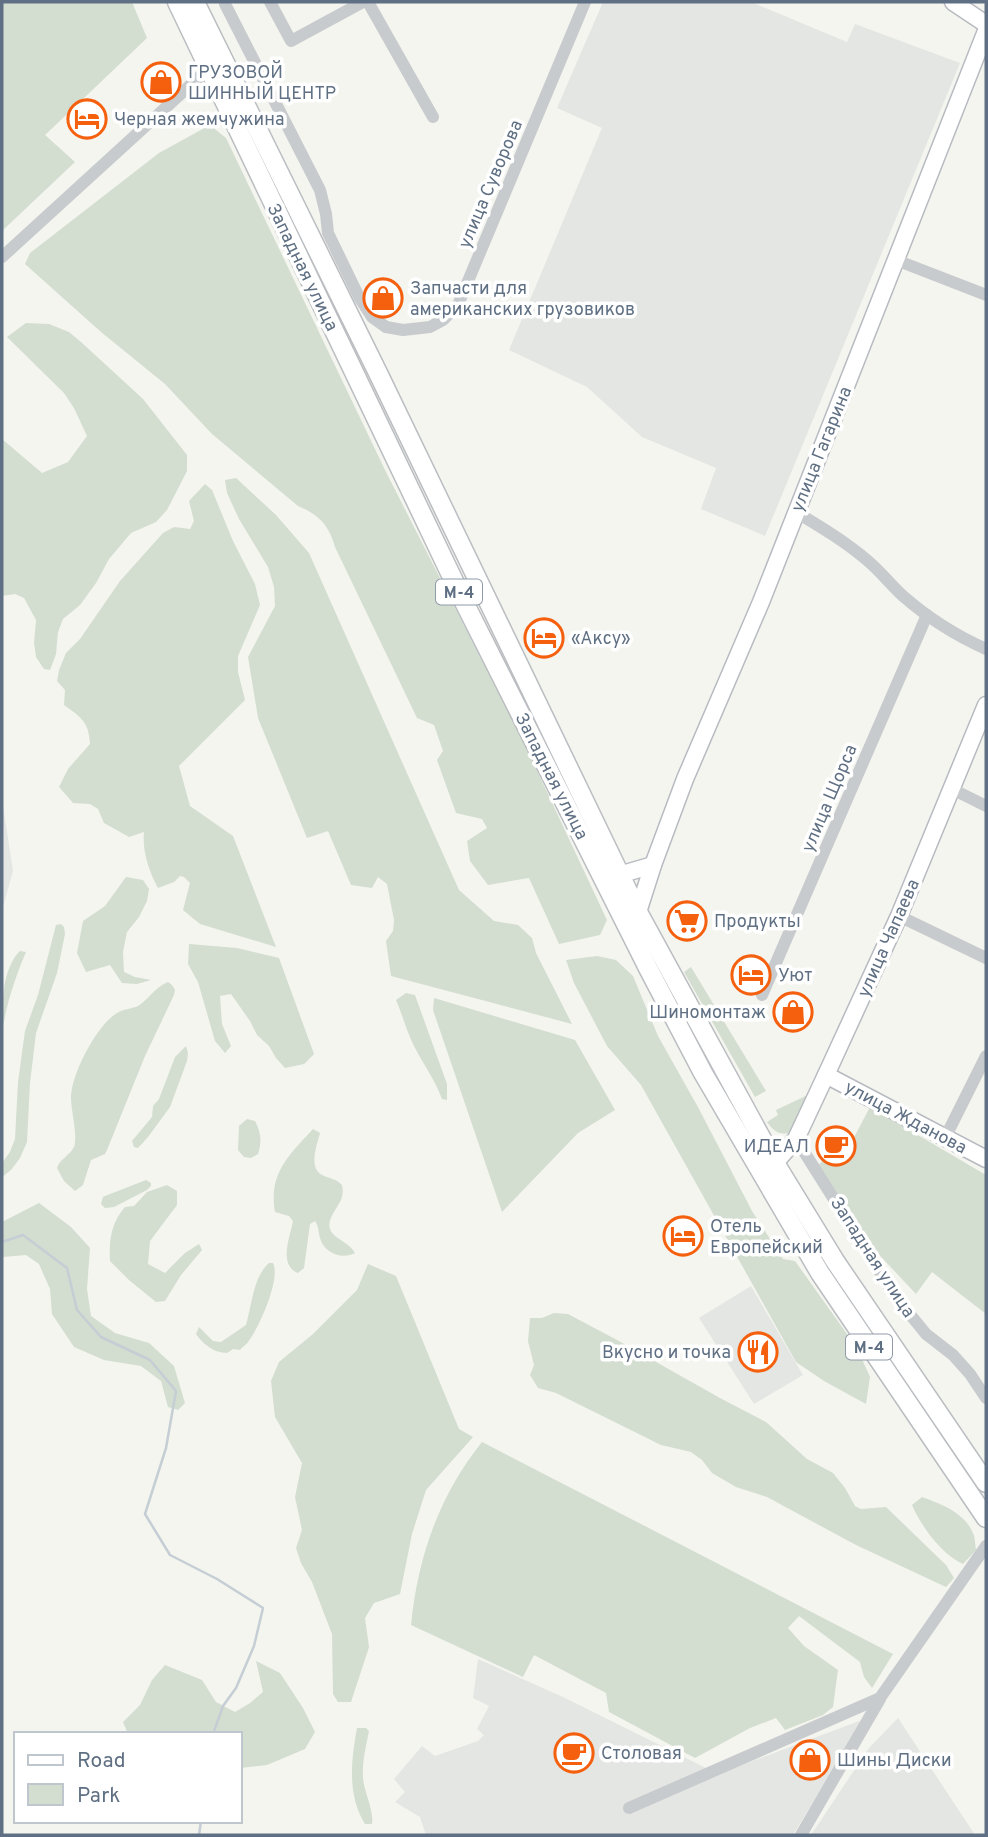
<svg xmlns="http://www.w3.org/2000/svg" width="988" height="1837" font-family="Overpass,sans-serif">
<rect width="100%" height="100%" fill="#f4f5ef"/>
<g fill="#e4e6e3">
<polygon points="603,2 751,2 847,42 855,24 960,63 765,536 701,509 716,468 642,437 587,387 509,350 602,128 557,108"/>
<polygon points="2,799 13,871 2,910"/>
<polygon points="751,1286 803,1375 754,1404 699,1318"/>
<polygon points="478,1659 563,1697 718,1774 859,1721 861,1723 793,1835 426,1835 420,1817 395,1802 405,1792 394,1779 422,1746 435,1756 478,1741 484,1735 477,1729 489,1706 473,1698"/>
<polygon points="898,1718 975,1835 811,1835 869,1748"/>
</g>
<g fill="#d3ddd0">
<polygon points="2,2 132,2 147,38 45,135 75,162 3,230 2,229"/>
<path d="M 210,125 L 226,138 L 386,472 L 525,745 L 607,920 L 600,935 L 559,944 L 529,878 L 488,885 L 470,861 L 467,841 L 487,828 L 482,819 L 456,813 L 437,760 L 443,751 L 434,725 L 417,718 L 335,547 C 329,525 319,515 298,506 L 212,434 L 165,384 L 101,332 L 25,264 L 30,253 L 159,153 Z"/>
<polygon points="26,323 49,324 69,332 81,342 143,399 187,455 187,471 167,510 156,522 131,533 109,559 96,583 80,605 63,619 58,632 56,654 50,670 44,669 36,657 34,643 36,620 24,598 15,594 2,596 2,439 42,473 68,462 87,436 74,408 64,393 7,337"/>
<polygon points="236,478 276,515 309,553 459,890 494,921 518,925 532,938 536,953 572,1024 391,976 386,941 393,931 394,920 387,884 378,877 372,888 351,885 328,831 307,838 258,718 248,657 275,606 274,587 268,567 239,519 227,493 225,480"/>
<path d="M 205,484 L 212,490 L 233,541 L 255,584 L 260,605 L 238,656 L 238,672 L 245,700 L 179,766 L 190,806 L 233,836 L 276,947 L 200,924 L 183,910 L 190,883 L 184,877 L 180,876 L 174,882 L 158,888 C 149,871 142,851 144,832 L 129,837 L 104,823 L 98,809 L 90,804 L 73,803 L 59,787 L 68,769 L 90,744 C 89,722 81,717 64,705 L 65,690 L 57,681 L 59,670 L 66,653 L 80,639 L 120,581 L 163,533 L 174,527 L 190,529 L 194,521 L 189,501 Z"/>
<polygon points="126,877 143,880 149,889 147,901 139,917 127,932 123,952 124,972 135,977 151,980 137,984 122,983 110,965 86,972 77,953 83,921 105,906"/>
<polygon points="61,924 64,927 65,934 57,973 36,1033 30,1083 27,1142 20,1158 11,1170 2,1177 2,1163 10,1152 15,1139 18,1082 25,1031 38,995 56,925"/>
<polygon points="189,944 237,948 279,958 314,1054 304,1064 285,1068 276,1058 269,1046 257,1035 250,1021 231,994 220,996 222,1024 231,1046 225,1053 215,1041 198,982 188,964"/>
<path d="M 20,951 L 26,952 C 15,978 6,1005 2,1033 C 2,1008 1,970 20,951 Z"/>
<polygon points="597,956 616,960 633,976 658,1036 699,1109 752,1211 783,1259 795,1261 857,1348 870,1377 866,1404 824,1381 796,1362 641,1085 607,1046 574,983 566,960"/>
<polygon points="691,967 766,1091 755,1097 684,972"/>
<path d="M 168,982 L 172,985 L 175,990 L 174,995 L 145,1056 L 107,1150 L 105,1154 L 91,1160 L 83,1185 L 75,1191 L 64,1181 L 57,1168 C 60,1159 70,1155 74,1147 C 78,1135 71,1111 71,1098 C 71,1074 97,1025 117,1013 C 123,1009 131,1009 138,1006 C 149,999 155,987 168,982 Z"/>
<path d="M 406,993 L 415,995 L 447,1084 L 447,1100 L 442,1099 C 434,1078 425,1067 415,1048 C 407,1033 403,1016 396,1000 Z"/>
<polygon points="434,998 575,1040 615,1110 578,1133 502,1212 433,1010"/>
<polygon points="186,1046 188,1053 187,1061 170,1107 148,1137 138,1148 134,1147 132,1141 152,1117 153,1106 159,1099 175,1057"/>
<path d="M 812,1093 L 798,1123 L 789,1133 C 778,1135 774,1131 767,1122 L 778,1115 L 776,1110 Z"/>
<polygon points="870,1107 986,1175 986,1314 932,1272 916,1294 871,1246 818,1166 823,1160 839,1166"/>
<path d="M 247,1119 L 255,1121 C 261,1132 262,1142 258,1154 L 251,1158 L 244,1157 L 238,1150 L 239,1126 Z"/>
<path d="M 313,1129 L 320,1133 C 317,1145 308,1167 322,1175 C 330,1179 335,1178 342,1185 C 343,1190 343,1192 342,1197 C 339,1208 322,1222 333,1234 C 340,1241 349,1243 355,1253 C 342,1260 324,1253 320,1238 C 318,1231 319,1227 315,1221 L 310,1224 L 304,1268 L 298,1273 C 278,1265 290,1237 293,1221 L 289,1216 L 275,1212 C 268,1174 289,1155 313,1129 Z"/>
<polygon points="146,1180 151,1183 151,1186 147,1190 114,1207 105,1208 101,1204 103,1197 105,1196"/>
<path d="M 167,1185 L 177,1191 L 177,1205 L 150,1241 L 148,1264 L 165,1273 L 185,1253 L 199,1244 L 202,1250 L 181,1275 L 165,1301 L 156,1302 L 129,1280 L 110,1261 C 109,1240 111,1223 125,1207 L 134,1206 L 147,1192 Z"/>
<polygon points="39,1203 71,1227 90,1248 87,1289 91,1316 115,1333 149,1343 174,1366 185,1403 178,1410 168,1407 161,1381 141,1366 104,1360 74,1347 52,1314 50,1289 39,1264 26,1255 2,1257 2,1222"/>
<path d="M 269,1263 L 273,1263 C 281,1279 259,1328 248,1342 C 248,1343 240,1349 240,1350 L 233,1349 L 227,1353 C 214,1353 203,1344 196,1334 L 199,1327 L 213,1341 L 221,1342 L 246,1325 C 252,1305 253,1277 269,1263 Z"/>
<polygon points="368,1264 396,1276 459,1429 473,1437 426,1490 412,1534 400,1594 374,1603 365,1618 369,1647 351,1702 338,1702 333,1694 332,1634 312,1582 301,1563 296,1548 302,1530 295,1497 302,1463 275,1417 271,1381 279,1362 313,1334 357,1290"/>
<polygon points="554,1313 568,1314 617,1340 720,1398 766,1422 807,1459 833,1473 845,1488 855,1506 861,1509 886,1507 946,1565 954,1578 946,1587 856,1545 767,1497 736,1487 712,1473 702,1460 691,1452 661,1445 556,1393 538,1388 530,1375 534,1365 528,1341 530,1318 542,1318"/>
<path d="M 482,1442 L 893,1654 L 872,1688 L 864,1677 L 860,1662 L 799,1616 L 788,1628 L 804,1646 L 838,1670 L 833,1707 L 823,1715 L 785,1730 L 776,1718 L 750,1728 L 695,1758 L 609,1712 L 606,1693 L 534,1655 L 523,1677 L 411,1625 C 418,1556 439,1496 482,1442 Z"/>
<path d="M 922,1497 C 941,1504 964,1512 973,1533 C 975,1537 975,1544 976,1550 L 963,1564 C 942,1555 921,1526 912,1505 Z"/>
<polygon points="256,1661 280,1673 303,1708 315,1732 305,1749 267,1765 240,1768 240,1734 128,1734 123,1722 140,1705 152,1680 165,1665 202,1680 216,1702 235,1712 250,1703 263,1692"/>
<path d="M 357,1728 L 366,1728 L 369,1731 C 366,1747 362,1761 363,1778 C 364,1792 374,1810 372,1824 L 365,1824 C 347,1795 351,1760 357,1728 Z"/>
</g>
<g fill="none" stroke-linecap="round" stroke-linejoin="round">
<g stroke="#c5ced4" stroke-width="2.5">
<polyline points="2,1242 23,1235 67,1268 77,1310 101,1337 150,1360 176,1391 166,1448 145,1514 170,1555 217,1579 263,1608 254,1646 236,1688 223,1706 213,1734"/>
<polyline points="199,1835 201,1821"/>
</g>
<g stroke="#b7bbc1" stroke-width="19">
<g id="secondary">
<polyline points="953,2 986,24"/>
<polyline points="619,875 653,865"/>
<polyline points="638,912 653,865 685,779 761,602 986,31"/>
<polyline points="826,1075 986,1159"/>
<polyline points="775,1163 796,1139 826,1075 899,916 986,705"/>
</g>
</g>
<g stroke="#babdc1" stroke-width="21">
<g id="primary">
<polyline points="177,2 462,598 649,970 703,1073 820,1273 986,1518"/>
<polyline points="195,2 378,373 638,912 775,1163 835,1261 986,1483"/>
</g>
</g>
<g stroke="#c8cbce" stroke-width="12">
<polyline points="270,2 291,41 363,2"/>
<polyline points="368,2 433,117"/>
<polyline points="225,4 320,190 326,214 328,233 359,297 372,317 386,327 403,330 430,327 443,320 458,305 585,2"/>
<polyline points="2,257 208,69"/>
<polyline points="896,260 986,295"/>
<path d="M 796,512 C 821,527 846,542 868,561 C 881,572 891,585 903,596 C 927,617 957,636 986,649"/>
<polyline points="952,789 986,806"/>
<polyline points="899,916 986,958"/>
<polyline points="762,995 927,615"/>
<polyline points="945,1138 986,1056"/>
<polyline points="796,1139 895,1296 926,1334 953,1355 970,1374 986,1398"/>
<polyline points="629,1808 880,1698 986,1546"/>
<polyline points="801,1835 880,1699"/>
</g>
<use href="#secondary" stroke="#fff" stroke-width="16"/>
<use href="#primary" stroke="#fff" stroke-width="18"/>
</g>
<defs>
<g id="shop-ring" transform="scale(2.0125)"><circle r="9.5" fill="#fff" stroke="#f5600f" stroke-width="1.5"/><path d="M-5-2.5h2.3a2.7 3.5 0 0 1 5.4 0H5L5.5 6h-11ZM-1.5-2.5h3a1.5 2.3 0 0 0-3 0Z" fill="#f5600f"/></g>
<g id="hotel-ring" transform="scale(2.0125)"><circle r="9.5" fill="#fff" stroke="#f5600f" stroke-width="1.5"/><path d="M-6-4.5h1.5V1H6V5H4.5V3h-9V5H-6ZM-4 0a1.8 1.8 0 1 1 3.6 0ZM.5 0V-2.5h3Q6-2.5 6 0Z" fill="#f5600f"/></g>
<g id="supermarket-ring" transform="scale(2.0125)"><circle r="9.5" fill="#fff" stroke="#f5600f" stroke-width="1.5"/><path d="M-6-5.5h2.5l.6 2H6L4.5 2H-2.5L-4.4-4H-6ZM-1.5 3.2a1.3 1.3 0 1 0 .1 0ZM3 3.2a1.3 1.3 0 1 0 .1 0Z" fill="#f5600f"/></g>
<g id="cafe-ring" transform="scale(2.0125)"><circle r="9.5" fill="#fff" stroke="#f5600f" stroke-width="1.5"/><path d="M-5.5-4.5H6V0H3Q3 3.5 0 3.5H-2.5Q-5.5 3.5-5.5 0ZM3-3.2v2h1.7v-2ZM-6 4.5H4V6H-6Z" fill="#f5600f"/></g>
<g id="restaurant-ring" transform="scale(2.0125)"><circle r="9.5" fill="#fff" stroke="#f5600f" stroke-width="1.5"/><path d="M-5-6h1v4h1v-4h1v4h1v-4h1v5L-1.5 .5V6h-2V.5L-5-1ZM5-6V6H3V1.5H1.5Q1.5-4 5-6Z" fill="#f5600f"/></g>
</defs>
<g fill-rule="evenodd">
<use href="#shop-ring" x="161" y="82"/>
<use href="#hotel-ring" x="87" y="119"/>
<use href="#shop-ring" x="383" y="298"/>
<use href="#hotel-ring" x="544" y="638"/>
<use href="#supermarket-ring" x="687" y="921"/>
<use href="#hotel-ring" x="751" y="975"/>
<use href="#shop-ring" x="793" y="1012"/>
<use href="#cafe-ring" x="836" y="1146"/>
<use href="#hotel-ring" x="683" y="1236"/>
<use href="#restaurant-ring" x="758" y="1352"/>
<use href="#cafe-ring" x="574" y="1753"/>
<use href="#shop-ring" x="810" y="1760"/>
</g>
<g text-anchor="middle" stroke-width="7" stroke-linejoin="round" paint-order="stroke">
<g fill="#fff" stroke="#909ba9" stroke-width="2">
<rect x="436" y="579.5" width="46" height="25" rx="5"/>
<rect x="846" y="1334.5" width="46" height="25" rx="5"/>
</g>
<g font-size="16" font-weight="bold" fill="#607084">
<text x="459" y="598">М-4</text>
<text x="869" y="1353">М-4</text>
</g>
<g font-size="18" fill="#607084" stroke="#fff" text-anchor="start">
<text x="188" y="78">ГРУЗОВОЙ<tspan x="188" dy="21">ШИННЫЙ ЦЕНТР</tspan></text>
<text x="114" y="125">Черная жемчужина</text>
<text x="410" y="294">Запчасти для<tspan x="410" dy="21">американских грузовиков</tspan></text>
<text x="571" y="644">«Аксу»</text>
<text x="714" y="927">Продукты</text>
<text x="778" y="981">Уют</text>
<text x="766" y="1018" text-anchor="end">Шиномонтаж</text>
<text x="809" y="1152" text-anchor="end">ИДЕАЛ</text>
<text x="710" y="1232">Отель<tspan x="710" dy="21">Европейский</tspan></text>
<text x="731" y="1358" text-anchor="end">Вкусно и точка</text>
<text x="601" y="1759">Столовая</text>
<text x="837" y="1766">Шины Диски</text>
</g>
<g font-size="18" fill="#607084" stroke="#fff">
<text transform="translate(490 184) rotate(-67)" y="6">улица Суворова</text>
<text transform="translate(303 267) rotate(64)" y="6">Западная улица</text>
<text transform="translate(821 449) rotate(-68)" y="6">улица Гагарина</text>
<text transform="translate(552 776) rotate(63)" y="6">Западная улица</text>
<text transform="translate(829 798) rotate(-67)" y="6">улица Щорса</text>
<text transform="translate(888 938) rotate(-66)" y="6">улица Чапаева</text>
<text transform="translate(906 1117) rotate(28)" y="6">улица Жданова</text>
<text transform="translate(873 1257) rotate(57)" y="6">Западная улица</text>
</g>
</g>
<rect width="988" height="1837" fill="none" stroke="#607084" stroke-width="7"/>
<rect x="14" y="1732" width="228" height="91" fill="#ffffff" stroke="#bfc6ce" stroke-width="2"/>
<rect x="28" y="1755" width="35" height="10" fill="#ffffff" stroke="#bfc6ce" stroke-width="2"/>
<text x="77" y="1767" font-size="21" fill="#607084">Road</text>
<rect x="28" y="1784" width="35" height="21" fill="#d3ddd0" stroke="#bfc6ce" stroke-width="2"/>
<text x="77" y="1802" font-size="21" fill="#607084">Park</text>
</svg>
